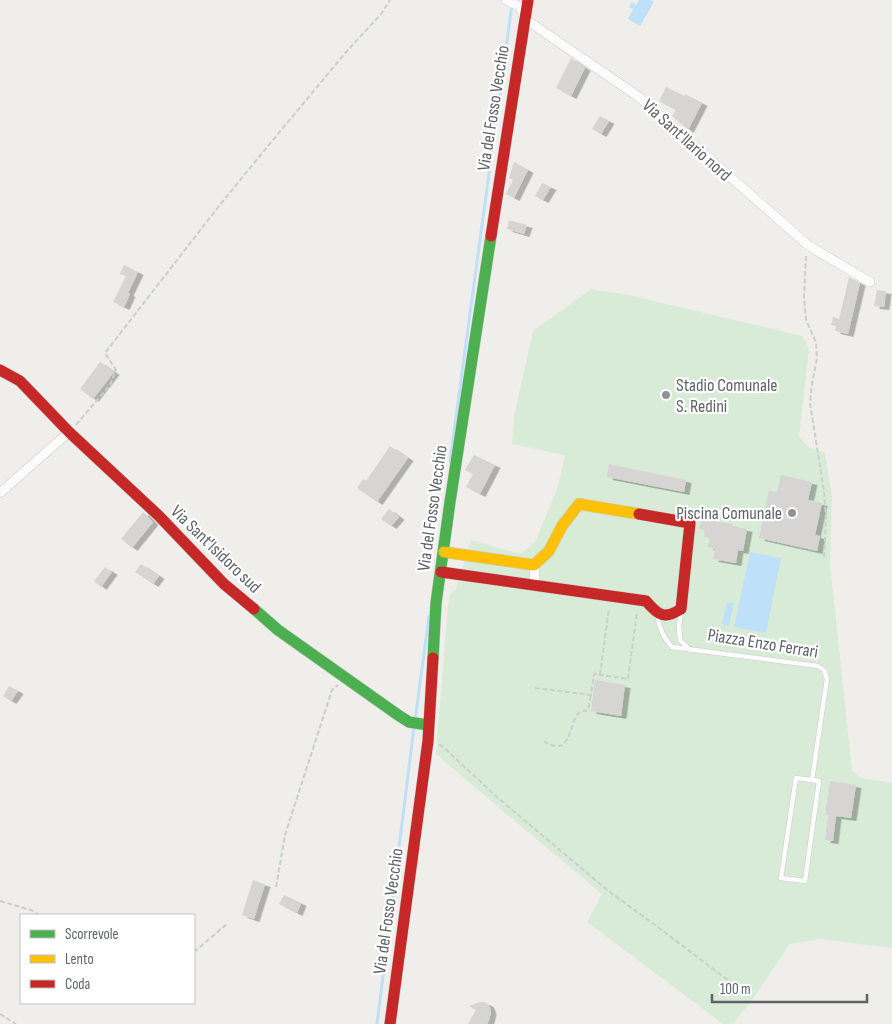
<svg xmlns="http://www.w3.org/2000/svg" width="892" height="1024" font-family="'Sofia Sans Condensed',sans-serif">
<defs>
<filter id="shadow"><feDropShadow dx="5.5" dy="3" stdDeviation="0" flood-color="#0004"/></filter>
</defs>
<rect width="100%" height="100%" fill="#efeeea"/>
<polygon fill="#d8ebd6" points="591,289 628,295 802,336 809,348 799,437 810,448 825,453 832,498 830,564 852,770 861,778 892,783 892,948 820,939 790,944 755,996 733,1024 723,1024 587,922 602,894 504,812 436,754 449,595 456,589 471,540 521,554 535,542 557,490 565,455 512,444 514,416 533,331"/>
<g fill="#bfe0f9">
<polygon points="639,0 651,0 654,2 640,26 628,19 633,9 629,7 632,2 636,5"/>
<polygon points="750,552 781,558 766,633 734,627"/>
<polygon points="727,602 734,603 729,626 722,624"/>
</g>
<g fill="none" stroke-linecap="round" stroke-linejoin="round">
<g stroke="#bfe0f9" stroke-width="3">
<polyline points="450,461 512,4"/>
<polyline points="415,721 429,616"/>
<polyline points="377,1024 414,727"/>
</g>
</g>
<g fill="#d6d5d3" filter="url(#shadow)">
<polygon points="571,58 585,68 571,96 556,88"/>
<polygon points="666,87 684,96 685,94 702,103 688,130 672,116 676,110 659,101"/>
<polygon points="600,116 609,121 601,134 592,129"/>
<polygon points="514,162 528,170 514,198 506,194 513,180 509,178"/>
<polygon points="542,183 551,187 543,200 535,196"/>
<polygon points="509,220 527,225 524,234 507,229"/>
<polygon points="124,265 138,272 128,293 130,294 124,307 113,302 126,276 120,274"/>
<polygon points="849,277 860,283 848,334 835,331 836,326 831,325 833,317 839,319"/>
<polygon points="877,290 886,291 884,307 874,306"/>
<polygon points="100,362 114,372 93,399 80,389"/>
<polygon points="390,446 408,458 377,502 357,488 363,479 366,481"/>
<polygon points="474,455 495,465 480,494 466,487 473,474 465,470"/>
<polygon points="609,464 686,480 684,492 607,477"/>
<polygon points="781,475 812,482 808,500 822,503 815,535 820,536 817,551 759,538 769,490 777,492"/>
<polygon points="389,509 399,517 391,526 381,519"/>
<polygon points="143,512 153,522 132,548 121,539"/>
<polygon points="702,519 733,524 733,526 747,529 743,551 738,550 736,563 713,559 715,549 708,547 710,538 704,537 705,530 699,529"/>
<polygon points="141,564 159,576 153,584 135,572"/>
<polygon points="105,567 112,572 101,587 94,581"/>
<polygon points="595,680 625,685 621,716 591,711"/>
<polygon points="9,686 18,691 11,701 3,696"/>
<polygon points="830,781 856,785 851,818 836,816 833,841 825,840 828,815 825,815"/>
<polygon points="253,880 265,884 254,919 242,915"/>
<polygon points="284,895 301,903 297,913 279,904"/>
<polygon points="479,1002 484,1002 488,1004 490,1008 491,1012 489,1020 487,1024 468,1024 476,1010 469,1006"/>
</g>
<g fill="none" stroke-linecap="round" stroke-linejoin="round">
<g stroke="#cbcccc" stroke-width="5.5">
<g id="lane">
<polyline points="681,611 679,626 680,640 689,649"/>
<path d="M 657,615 C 659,627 664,639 672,647 L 818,666 L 824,670 L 827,679 L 812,780 L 819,781 L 805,881 L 781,878 L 796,778 L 812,780"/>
</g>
</g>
<g stroke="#cbcccc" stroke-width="10">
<g id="street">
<polyline points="506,0 520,7 525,19 639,97 809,246 870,282"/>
<polyline points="0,493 69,432"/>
<polyline points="534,565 535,584"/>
</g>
</g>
<g stroke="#cacacb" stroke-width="12">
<g id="fast">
<polyline points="254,609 278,630 398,715 409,722 428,725"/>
<polyline points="433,658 436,603 450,502 491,236"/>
</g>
</g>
<g stroke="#cacacb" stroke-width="12">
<polyline id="slow" points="444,552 534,565 549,551 562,526 579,504 639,514"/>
</g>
<g stroke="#cacacb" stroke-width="12">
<g id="jam">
<polyline points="491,236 528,0"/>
<polyline points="0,370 20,381 69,432 159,516 224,584 254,609"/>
<path d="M 441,572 L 646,601 C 658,615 664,620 681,609 L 690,523 L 639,514"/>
<polyline points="390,1024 428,741 433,658"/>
</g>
</g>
<g stroke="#cacfcc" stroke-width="2" stroke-dasharray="5 2.5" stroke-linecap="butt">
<polyline points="806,256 804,298 806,320 816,342 817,358 812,384 810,403 824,492 826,519 824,557"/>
<polyline points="76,425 110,385 116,370 105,353 219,206 277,135 347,51 381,14 390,0"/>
<polyline points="600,675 609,608"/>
<polyline points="535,688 591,695 594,674 628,679 637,612"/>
<path d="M 544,741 C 570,759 569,726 577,715 C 580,711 584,711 588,710 L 591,695"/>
<polyline points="439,745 442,746 498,798 606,889 651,922 749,996"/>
<polyline points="276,887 285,835 332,690 338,685"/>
<polyline points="0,901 31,910 39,915"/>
<polyline points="194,952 228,923"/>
<polyline points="0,1014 16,1024"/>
</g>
<use href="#lane" stroke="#fdfcfc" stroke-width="4.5"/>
<use href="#street" stroke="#fdfcfc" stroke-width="9"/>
<use href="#fast" stroke="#4caf50" stroke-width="11"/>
<use href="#slow" stroke="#ffc107" stroke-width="11"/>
<use href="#jam" stroke="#c62828" stroke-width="11"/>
</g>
<g fill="#919496" stroke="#fff" stroke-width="2">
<circle cx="666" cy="395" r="5"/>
<circle cx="792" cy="513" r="5"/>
</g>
<g text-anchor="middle" stroke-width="4.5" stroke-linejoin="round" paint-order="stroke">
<g font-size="18" fill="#5f6368" stroke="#fff">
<text transform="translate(493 108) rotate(-81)" y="6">Via del Fosso Vecchio</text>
<text transform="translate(687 140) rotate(42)" y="6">Via Sant'Ilario nord</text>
<text transform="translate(432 508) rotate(-82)" y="6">Via del Fosso Vecchio</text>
<text transform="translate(216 549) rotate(44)" y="6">Via Sant'Isidoro sud</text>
<text transform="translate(763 643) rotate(9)" y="6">Piazza Enzo Ferrari</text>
<text transform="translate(388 911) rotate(-82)" y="6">Via del Fosso Vecchio</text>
</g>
<g font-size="18" fill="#5f6368" stroke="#fff" text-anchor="start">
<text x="676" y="391">Stadio Comunale<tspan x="676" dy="21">S. Redini</tspan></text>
<text x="782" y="519" text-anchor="end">Piscina Comunale</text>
</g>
</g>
<rect x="20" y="914" width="175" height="90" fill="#ffffff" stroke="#bfc1c3"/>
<rect x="30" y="930" width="25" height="8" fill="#4caf50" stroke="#bfc1c3"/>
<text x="65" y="939" font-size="15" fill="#5f6368">Scorrevole</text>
<rect x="30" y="955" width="25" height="8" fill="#ffc107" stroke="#bfc1c3"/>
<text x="65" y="964" font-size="15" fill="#5f6368">Lento</text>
<rect x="30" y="980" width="25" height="8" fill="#c62828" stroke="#bfc1c3"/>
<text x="65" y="989" font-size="15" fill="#5f6368">Coda</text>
<path d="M712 994v8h155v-8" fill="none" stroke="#5f6368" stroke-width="2.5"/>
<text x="720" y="994" font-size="15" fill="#5f6368" stroke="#ffffff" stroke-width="4" paint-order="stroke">100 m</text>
</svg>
